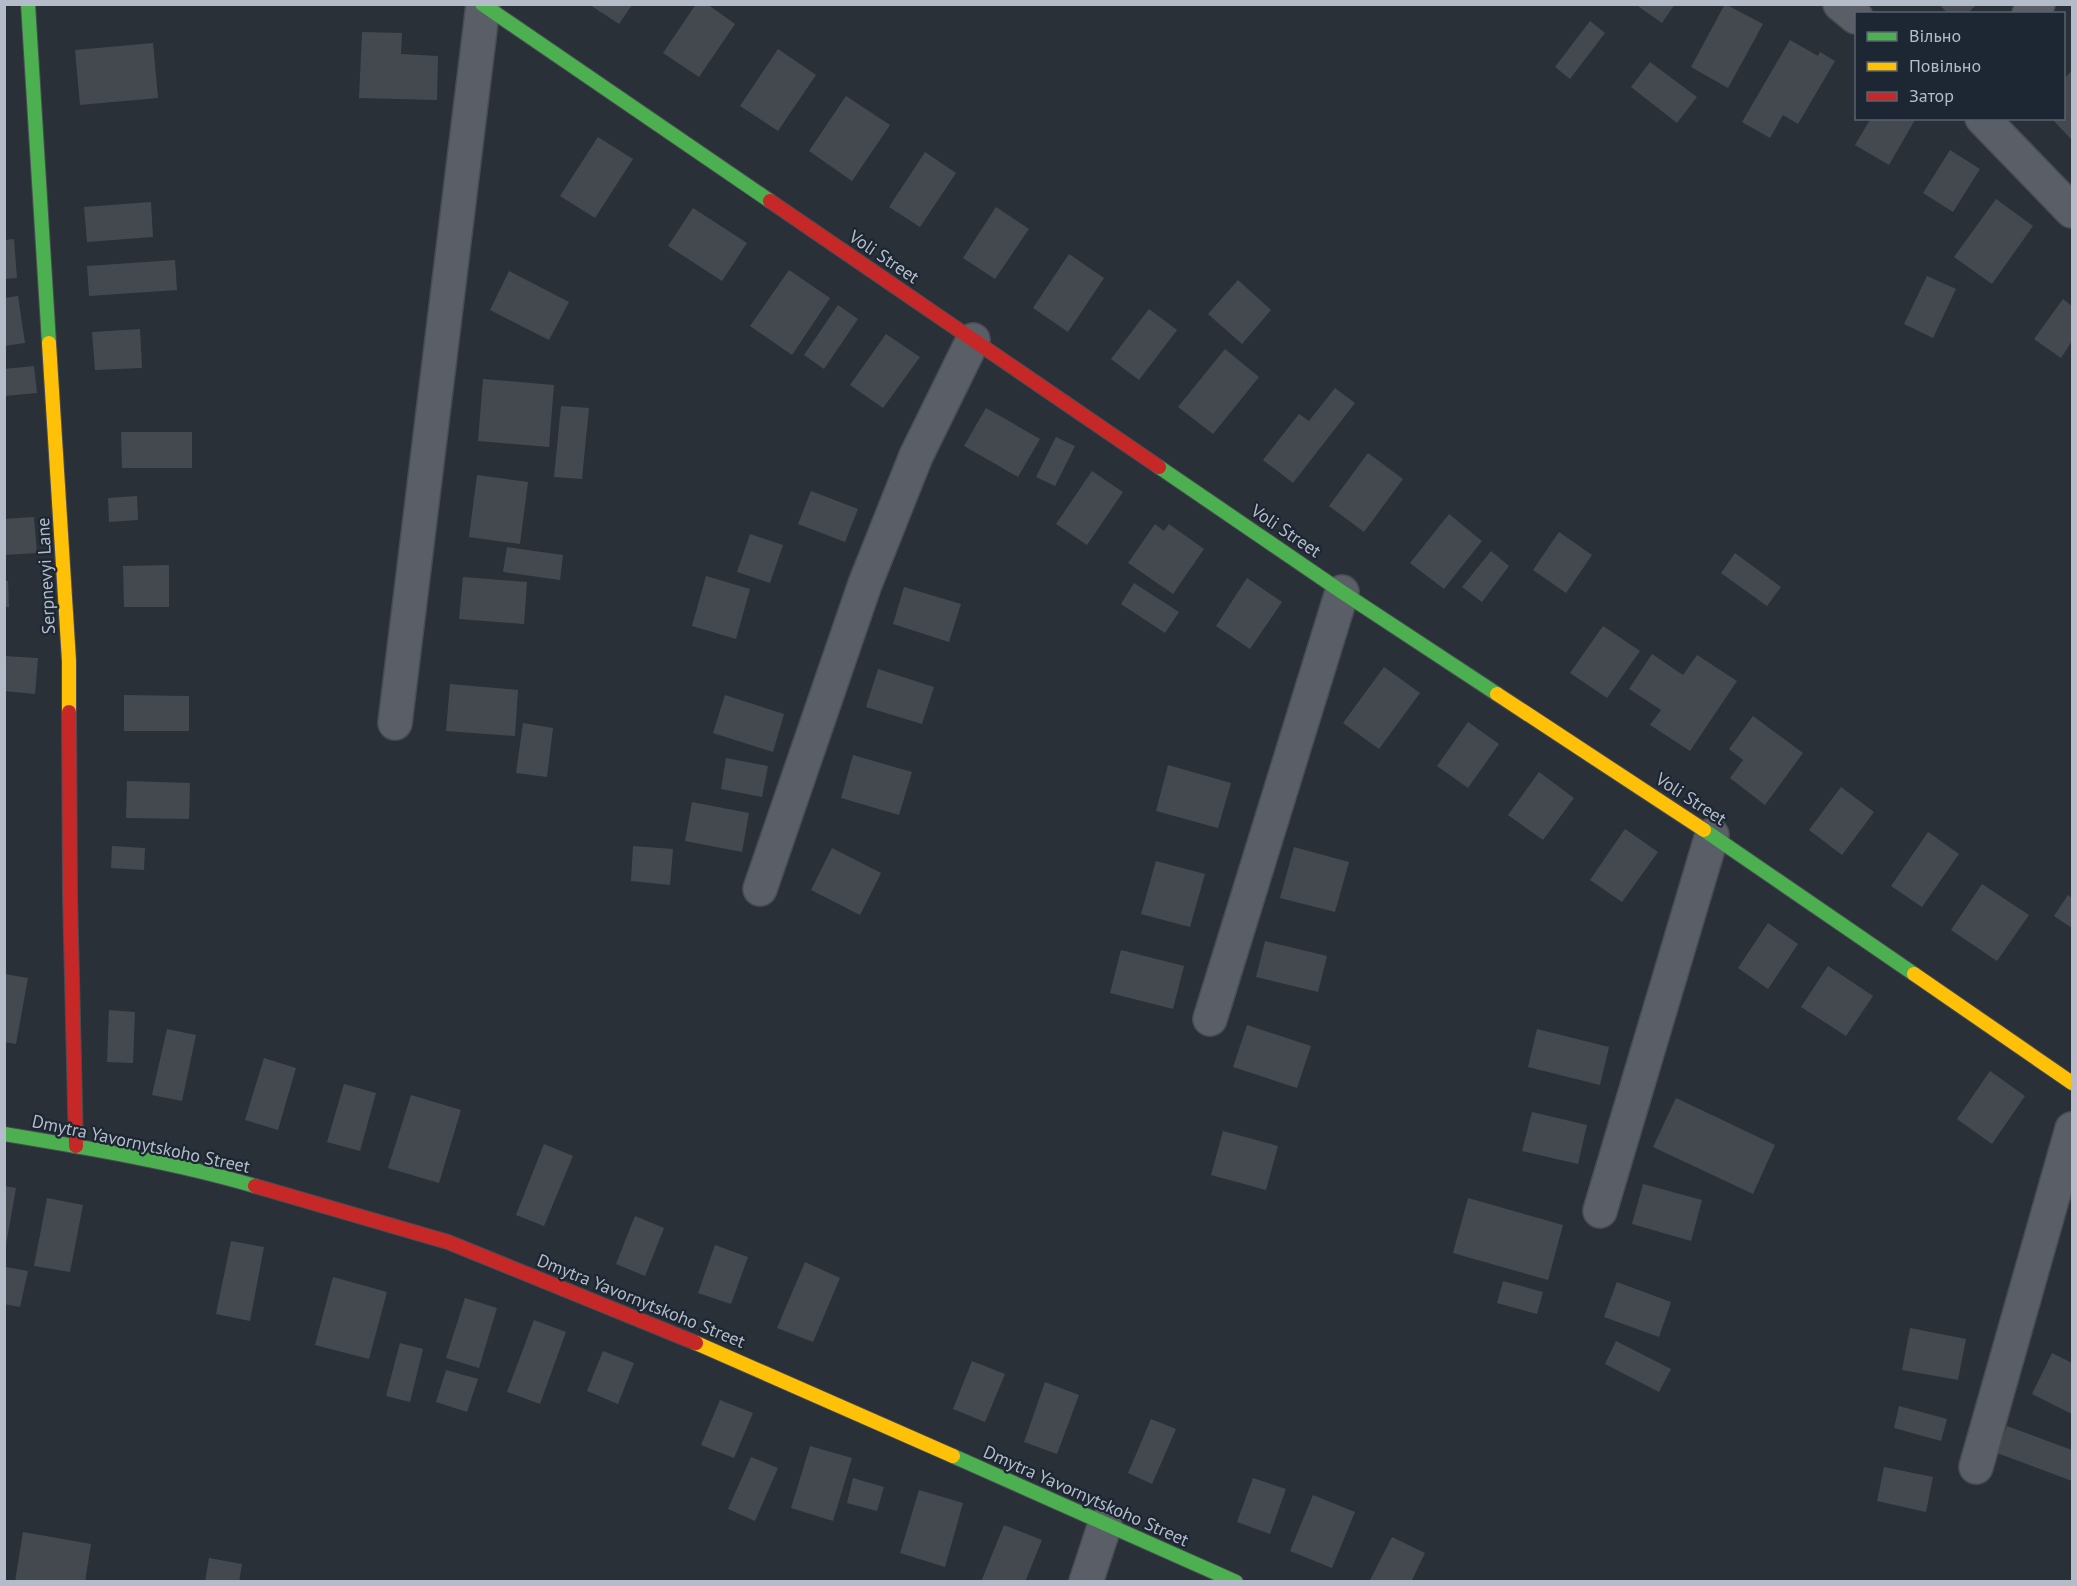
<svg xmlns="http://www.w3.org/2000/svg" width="2077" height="1586" font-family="'PT Sans',sans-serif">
<rect width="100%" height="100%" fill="#2a3038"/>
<g fill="#444950">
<polygon points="696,4 707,4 735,24 699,77 663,53"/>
<polygon points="1635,4 1675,4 1662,23"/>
<polygon points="1725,4 1763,24 1728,88 1691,67"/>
<polygon points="1939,4 1977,4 1967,14 1948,14"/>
<polygon points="590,5 632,5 619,24"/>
<polygon points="1590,21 1605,33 1570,79 1555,67"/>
<polygon points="362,32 402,33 401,54 438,56 437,100 359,98"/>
<polygon points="1790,40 1818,56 1820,52 1835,61 1798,124 1783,115 1770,138 1742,122"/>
<polygon points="153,43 158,98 80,105 75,50"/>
<polygon points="778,49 816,75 778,131 740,106"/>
<polygon points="1650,62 1697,97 1677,123 1631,87"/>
<polygon points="2072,70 2072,140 2051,118 2064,118 2064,79"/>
<polygon points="846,96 890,125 852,181 809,151"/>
<polygon points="1871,118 1916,118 1889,165 1855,145"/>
<polygon points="598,137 633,159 595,218 560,196"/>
<polygon points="1950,150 1980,169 1953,212 1923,193"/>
<polygon points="925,152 956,173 920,227 889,207"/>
<polygon points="1996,199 2033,226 1992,284 1954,257"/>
<polygon points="151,202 153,237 87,242 84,207"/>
<polygon points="996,207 1029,229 995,279 963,258"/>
<polygon points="693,208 747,243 722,281 668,246"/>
<polygon points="14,239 17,278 5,279 5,240"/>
<polygon points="1069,254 1104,278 1068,332 1033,308"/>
<polygon points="175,260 177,290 89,296 87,266"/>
<polygon points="789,270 830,298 792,355 750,326"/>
<polygon points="509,271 569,302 549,340 490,310"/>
<polygon points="1927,276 1956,289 1933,338 1904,324"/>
<polygon points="1238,280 1271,310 1242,344 1208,314"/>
<polygon points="18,296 25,343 4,346 4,298"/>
<polygon points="2063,299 2072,306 2072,341 2061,358 2034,339"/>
<polygon points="838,305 858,319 824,369 804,355"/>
<polygon points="1149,309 1177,330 1139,380 1111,359"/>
<polygon points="140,329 142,368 95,370 92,332"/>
<polygon points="886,334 920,357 883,408 850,385"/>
<polygon points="1225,349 1259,377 1213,434 1178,407"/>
<polygon points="34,366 37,393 4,396 4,369"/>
<polygon points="483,379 554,385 549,447 478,441"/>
<polygon points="1335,388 1355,403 1293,483 1263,460 1299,414 1309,421"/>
<polygon points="561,406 589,408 582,479 554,477"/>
<polygon points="986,408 1040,439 1018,477 964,446"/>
<polygon points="121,432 192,432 192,468 122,468"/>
<polygon points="1056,437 1075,446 1055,486 1036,477"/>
<polygon points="1368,453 1403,479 1364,532 1329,506"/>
<polygon points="1092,471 1123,492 1087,545 1056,524"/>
<polygon points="477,475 528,482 520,544 469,537"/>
<polygon points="811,491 858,509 845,542 798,524"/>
<polygon points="137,496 138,520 109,522 108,498"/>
<polygon points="1449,514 1482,541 1444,589 1410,563"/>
<polygon points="34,517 37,553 4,555 4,519"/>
<polygon points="1155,524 1164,531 1169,524 1204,549 1173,594 1128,563"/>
<polygon points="1559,532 1592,555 1566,593 1533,570"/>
<polygon points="750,534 783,545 770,583 737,572"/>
<polygon points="507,547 563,555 560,580 503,572"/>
<polygon points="1491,551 1509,566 1482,602 1462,587"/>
<polygon points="1735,553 1781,587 1767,606 1721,573"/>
<polygon points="169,565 169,607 124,607 123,566"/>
<polygon points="706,576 750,589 736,639 692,626"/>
<polygon points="463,577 527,582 524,624 459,619"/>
<polygon points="1247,578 1282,602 1250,649 1216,626"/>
<polygon points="4,581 8,581 9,607 4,607"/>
<polygon points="1134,583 1179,612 1165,633 1121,604"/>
<polygon points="904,587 961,604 949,642 893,624"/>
<polygon points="1603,626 1640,651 1607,698 1570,673"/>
<polygon points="1652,654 1683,675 1697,655 1737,681 1690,751 1650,725 1661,710 1629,689"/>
<polygon points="4,656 38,658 35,694 4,691"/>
<polygon points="1384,667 1420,693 1379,749 1343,723"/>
<polygon points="878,669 934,687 922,724 866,707"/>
<polygon points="450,684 518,690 515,736 446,731"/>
<polygon points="124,695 189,696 189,731 124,731"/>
<polygon points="725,695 784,714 773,752 713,733"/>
<polygon points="1753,716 1803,753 1765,805 1730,778 1743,760 1729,749"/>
<polygon points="1468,722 1499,744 1468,788 1437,766"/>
<polygon points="523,723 553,728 547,777 516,773"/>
<polygon points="853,755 912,772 899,815 841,798"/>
<polygon points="726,758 768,766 762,797 721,789"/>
<polygon points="1168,765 1231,783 1218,828 1156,811"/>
<polygon points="1539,772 1574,798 1543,840 1508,815"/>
<polygon points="127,781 190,783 189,819 126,818"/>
<polygon points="1841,787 1874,812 1842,855 1809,830"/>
<polygon points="692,802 749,813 742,852 685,841"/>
<polygon points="1625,829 1658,852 1622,902 1590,880"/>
<polygon points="1928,832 1959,854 1922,907 1891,886"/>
<polygon points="112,846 145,848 144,870 111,868"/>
<polygon points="633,846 673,849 670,885 631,881"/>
<polygon points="1294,847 1349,862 1335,912 1280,898"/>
<polygon points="832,848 881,873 860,915 811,890"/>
<polygon points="1156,861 1205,874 1190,927 1141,914"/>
<polygon points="1982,884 2029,915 1997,961 1951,930"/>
<polygon points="2068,895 2072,898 2072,928 2054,916"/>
<polygon points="1768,923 1798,944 1768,989 1738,968"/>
<polygon points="1265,941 1327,956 1318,992 1256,977"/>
<polygon points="1121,950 1184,966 1173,1009 1110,993"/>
<polygon points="1828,966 1873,996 1846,1036 1801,1007"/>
<polygon points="4,974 28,978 16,1044 4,1042"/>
<polygon points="109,1010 135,1012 133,1063 107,1062"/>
<polygon points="1247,1025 1311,1046 1297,1088 1233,1067"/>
<polygon points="167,1029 196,1035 182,1101 152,1095"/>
<polygon points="1537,1029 1609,1047 1600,1085 1528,1067"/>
<polygon points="264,1058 296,1068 278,1130 245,1120"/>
<polygon points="1990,1071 2025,1096 1992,1144 1957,1119"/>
<polygon points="344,1084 376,1093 360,1151 327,1142"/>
<polygon points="411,1095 461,1110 439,1183 388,1168"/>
<polygon points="1676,1098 1775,1145 1753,1194 1653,1147"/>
<polygon points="1532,1112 1587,1125 1578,1164 1522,1151"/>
<polygon points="1223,1131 1278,1146 1266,1190 1211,1175"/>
<polygon points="544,1144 573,1156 544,1226 516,1215"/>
<polygon points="1643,1184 1702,1200 1691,1241 1632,1224"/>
<polygon points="4,1186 16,1188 6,1245 4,1245"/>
<polygon points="47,1198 83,1205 70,1272 34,1266"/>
<polygon points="1468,1198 1563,1225 1548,1280 1453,1253"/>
<polygon points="635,1216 664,1228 645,1276 616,1264"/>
<polygon points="231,1241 264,1247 250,1321 216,1314"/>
<polygon points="715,1245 748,1257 731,1304 698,1293"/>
<polygon points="805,1262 840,1278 813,1342 777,1328"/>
<polygon points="6,1267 28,1271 20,1307 4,1304"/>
<polygon points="333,1277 387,1292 369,1359 315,1345"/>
<polygon points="1503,1281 1543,1292 1537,1314 1497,1303"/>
<polygon points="1617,1282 1671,1302 1659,1337 1604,1317"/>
<polygon points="465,1298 497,1308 479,1368 446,1358"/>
<polygon points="534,1320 566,1332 540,1404 507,1392"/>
<polygon points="1910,1328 1966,1339 1958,1380 1902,1370"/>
<polygon points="1616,1341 1671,1369 1659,1392 1605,1364"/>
<polygon points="400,1343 423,1349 410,1402 386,1396"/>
<polygon points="603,1351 634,1363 618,1404 587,1391"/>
<polygon points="2052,1353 2072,1363 2072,1414 2032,1394"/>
<polygon points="972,1361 1005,1374 985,1422 953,1409"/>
<polygon points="446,1370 478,1379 467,1412 436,1402"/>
<polygon points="1045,1382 1079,1395 1057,1454 1024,1442"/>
<polygon points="720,1400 753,1413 734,1458 701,1445"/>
<polygon points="1899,1406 1947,1419 1941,1441 1894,1428"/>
<polygon points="1151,1419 1176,1429 1152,1484 1128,1473"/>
<polygon points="2007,1426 2072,1450 2072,1481 1997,1453"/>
<polygon points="810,1446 852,1458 833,1521 791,1508"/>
<polygon points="751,1457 778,1468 755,1521 728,1509"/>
<polygon points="1884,1467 1933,1477 1926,1512 1877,1501"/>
<polygon points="853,1478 884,1487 877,1511 847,1503"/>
<polygon points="1253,1478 1286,1489 1270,1534 1237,1522"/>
<polygon points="919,1490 963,1503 945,1567 900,1553"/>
<polygon points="1313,1495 1355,1512 1332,1568 1290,1551"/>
<polygon points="1004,1525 1042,1540 1025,1582 981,1582"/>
<polygon points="23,1532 91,1544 85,1582 15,1582"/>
<polygon points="1392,1537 1425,1553 1411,1582 1369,1582"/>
<polygon points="209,1558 242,1564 239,1582 205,1582"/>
</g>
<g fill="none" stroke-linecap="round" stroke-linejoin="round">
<g stroke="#484c53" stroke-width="36">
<g id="street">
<polyline points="1840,4 1856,17"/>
<polyline points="2029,14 2038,4"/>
<polyline points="1982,118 2072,211"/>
<polyline points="395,723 483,5"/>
<polyline points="760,889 865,584 916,456 973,340"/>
<polyline points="1210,1019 1342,592"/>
<polyline points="1600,1211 1712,835"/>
<polyline points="1976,1467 2072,1129"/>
<polyline points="1086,1582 1105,1524"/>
</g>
</g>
<g stroke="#484c53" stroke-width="16">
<g id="fast">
<polyline points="28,4 49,343"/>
<polyline points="482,4 770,201"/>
<polyline points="1159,467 1342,592 1497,694"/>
<polyline points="1704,830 1914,974"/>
<path d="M 4,1134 C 88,1148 173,1162 255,1186"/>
<polyline points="953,1456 1236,1582"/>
</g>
</g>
<g stroke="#484c53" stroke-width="16">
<g id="slow">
<polyline points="49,343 69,661 69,712"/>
<polyline points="1497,694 1704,830"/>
<polyline points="1914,974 2072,1083"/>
<polyline points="696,1343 953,1456"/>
</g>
</g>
<g stroke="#484c53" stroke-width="16">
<g id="jam">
<polyline points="770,201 1159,467"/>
<polyline points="69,712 70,895 76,1146"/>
<polyline points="255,1186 448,1242 696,1343"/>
</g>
</g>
<use href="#street" stroke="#5a5e66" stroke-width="33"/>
<use href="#fast" stroke="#4caf50" stroke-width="14"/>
<use href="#slow" stroke="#ffc107" stroke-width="14"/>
<use href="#jam" stroke="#c62828" stroke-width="14"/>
</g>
<g text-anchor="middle" stroke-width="4.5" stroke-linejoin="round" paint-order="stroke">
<g font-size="18" fill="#b4bcc9" stroke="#1d2633">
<text transform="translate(884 257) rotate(34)" y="6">Voli Street</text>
<text transform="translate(1286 531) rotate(34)" y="6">Voli Street</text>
<text transform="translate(46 576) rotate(-93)" y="6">Serpnevyi Lane</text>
<text transform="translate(1691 799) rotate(33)" y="6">Voli Street</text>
<text transform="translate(141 1144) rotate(12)" y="6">Dmytra Yavornytskoho Street</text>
<text transform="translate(641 1301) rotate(22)" y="6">Dmytra Yavornytskoho Street</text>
<text transform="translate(1086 1496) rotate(24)" y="6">Dmytra Yavornytskoho Street</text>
</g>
</g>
<rect width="2077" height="1586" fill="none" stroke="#b4bcc9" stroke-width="12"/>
<rect x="1855" y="12" width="210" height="108" fill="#1d2633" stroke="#59626f" stroke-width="1.5"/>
<rect x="1867" y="32" width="30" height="9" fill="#4caf50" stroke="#59626f" stroke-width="1.5"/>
<text x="1909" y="42" font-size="18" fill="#b4bcc9">Вільно</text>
<rect x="1867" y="62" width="30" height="9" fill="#ffc107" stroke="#59626f" stroke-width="1.5"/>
<text x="1909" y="72" font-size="18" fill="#b4bcc9">Повільно</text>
<rect x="1867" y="92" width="30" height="9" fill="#c62828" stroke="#59626f" stroke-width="1.5"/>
<text x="1909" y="102" font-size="18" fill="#b4bcc9">Затор</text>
</svg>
